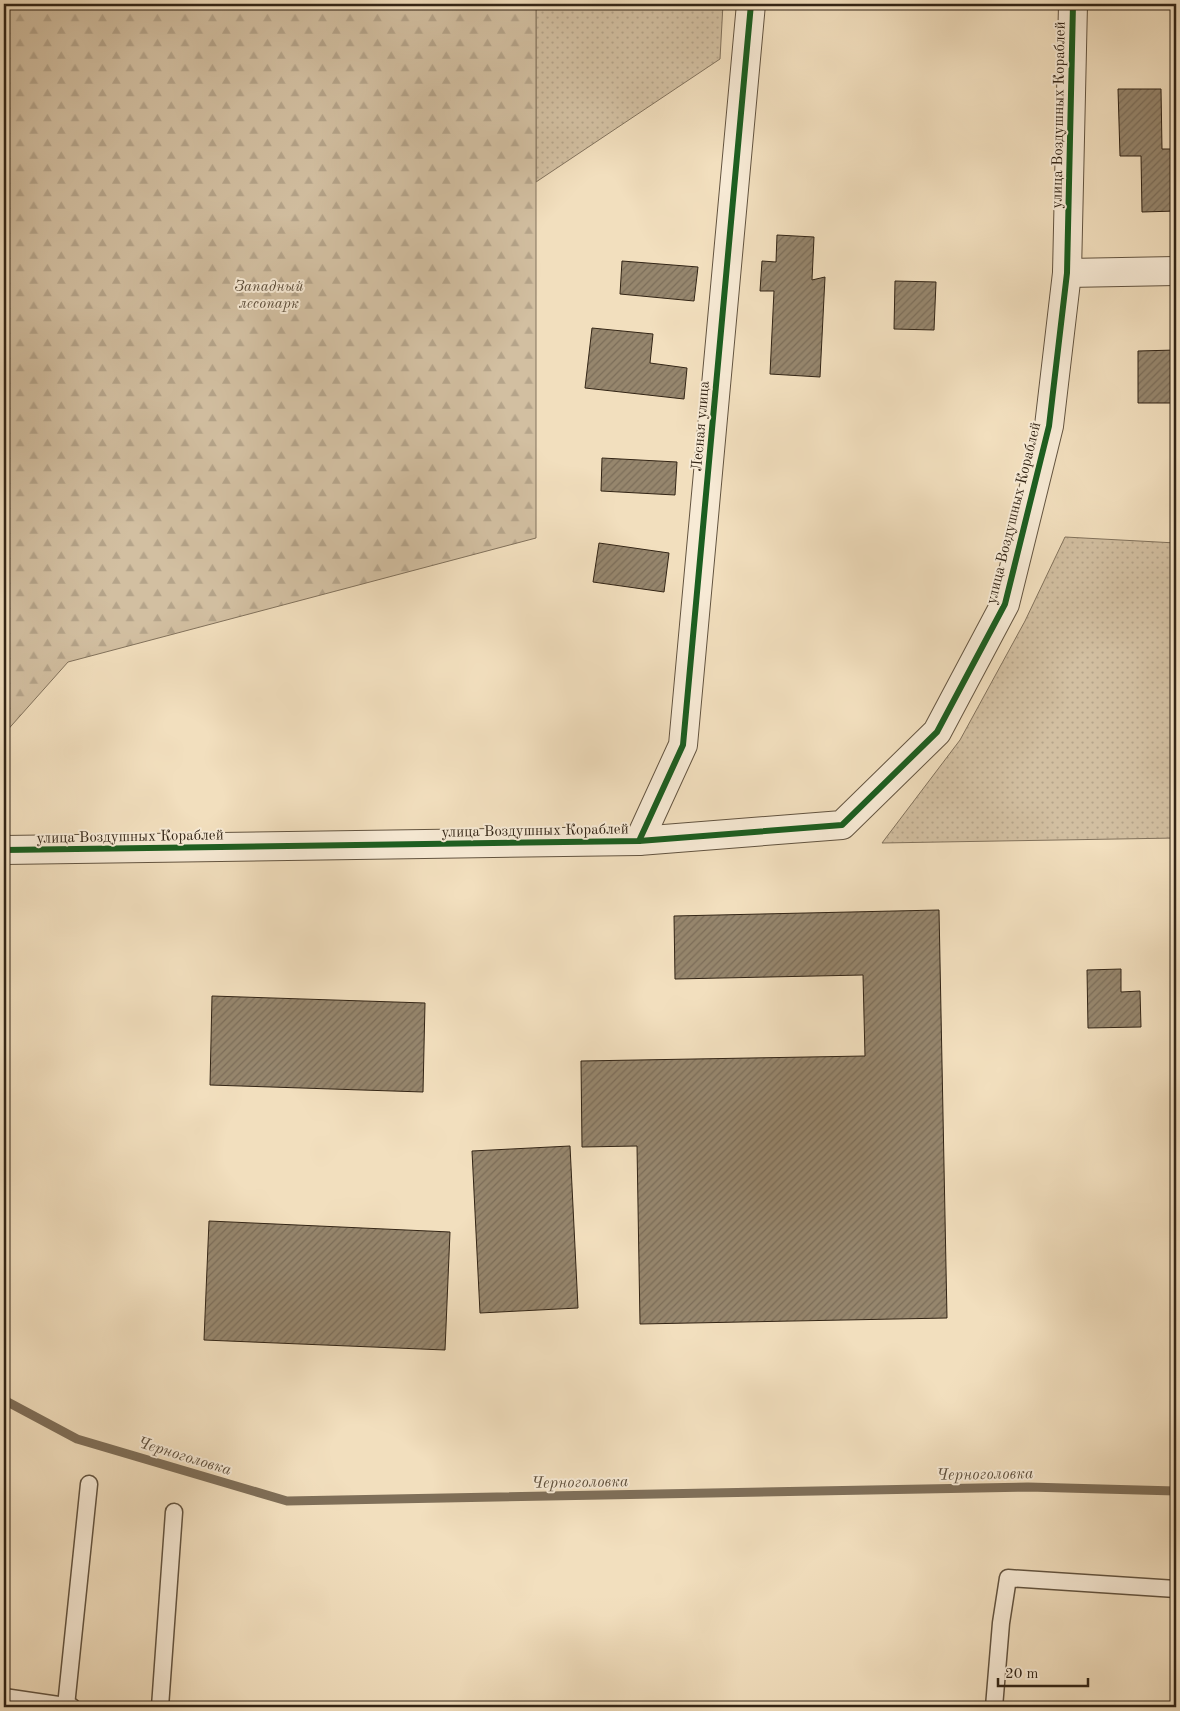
<svg xmlns="http://www.w3.org/2000/svg" width="1180" height="1711" font-family="'Old Standard TT',serif">
<defs>
<pattern id="grass-dots" width="8" height="8" patternUnits="userSpaceOnUse" patternTransform="scale(1.25)"><rect width="8" height="8" fill="#d2bfa1"/><path d="M2 2h.1M6 6h.1" fill="none" stroke="#b5a48a" stroke-width="1.8" stroke-linecap="round"/></pattern>
<pattern id="forest-firs" width="22" height="20" patternUnits="userSpaceOnUse" patternTransform="scale(1.25)"><rect width="22" height="20" fill="#d2bfa1"/><path d="M5 1l3.5 6h-7zM16 11l3.5 6h-7z" fill="#b5a48a"/></pattern>
<pattern id="building-hatch" width="6" height="6" patternUnits="userSpaceOnUse" patternTransform="scale(1.25)"><rect width="6" height="6" fill="#96866d"/><path d="M-1 1l2-2M0 6l6-6M5 7l2-2" fill="none" stroke="#7b6d59"/></pattern>
</defs>
<rect width="100%" height="100%" fill="#f2dfbe"/>
<filter id="stains"><feTurbulence type="fractalNoise" baseFrequency=".004" numOctaves="4"/><feColorMatrix values="0 0 0 0 .2 0 0 0 0 .09 0 0 0 0 .02 0 0 0 .5 -.17"/></filter>
<radialGradient id="worn" r=".72"><stop offset=".6" stop-color="#630" stop-opacity="0"/><stop offset="1" stop-color="#630" stop-opacity=".3"/></radialGradient>
<g fill="url(#grass-dots)" stroke="#82725c">
<polygon points="536,4 723,4 720,59 536,182"/>
<polygon points="1065,537 1176,543 1176,838 882,843 960,740 1025,621"/>
</g>
<polygon fill="url(#forest-firs)" stroke="#82725c" points="4,4 536,4 536,538 68,662 4,734"/>
<g fill="none" stroke-linecap="round" stroke-linejoin="round">
<polyline stroke="#7f6f59" stroke-width="9" points="4,1400 77,1439 287,1501 1028,1487 1176,1491"/>
</g>
<g fill="url(#building-hatch)" stroke="#332516">
<polygon points="1118,89 1161,89 1162,149 1176,149 1176,211 1142,212 1141,156 1120,156"/>
<polygon points="777,235 814,237 812,280 825,277 820,377 770,374 774,291 760,291 762,261 776,262"/>
<polygon points="622,261 698,267 694,301 620,294"/>
<polygon points="895,281 936,282 934,330 894,329"/>
<polygon points="592,328 653,334 650,363 687,368 684,399 585,388"/>
<polygon points="1176,350 1176,403 1138,403 1138,351"/>
<polygon points="602,458 677,462 675,495 601,491"/>
<polygon points="599,543 669,553 664,592 593,582"/>
<polygon points="939,910 947,1318 640,1324 637,1146 582,1147 581,1061 865,1056 863,975 675,979 674,916"/>
<polygon points="1121,969 1121,992 1140,991 1141,1027 1088,1028 1087,970"/>
<polygon points="212,996 425,1003 423,1092 210,1085"/>
<polygon points="570,1146 578,1308 480,1313 472,1151"/>
<polygon points="209,1221 450,1232 445,1350 204,1340"/>
</g>
<g fill="none" stroke-linecap="round" stroke-linejoin="round">
<g stroke="#635440" stroke-width="19">
<g id="service">
<polyline points="4,1697 72,1707"/>
<polyline points="66,1706 89,1484"/>
<polyline points="160,1707 174,1512"/>
<polyline points="994,1707 1001,1623 1008,1578 1176,1589"/>
</g>
</g>
<g stroke="#635440" stroke-width="30">
<g id="minor">
<polyline points="1067,273 1176,271"/>
<polyline points="639,841 683,745 751,4"/>
<polyline points="4,850 639,841 842,825 937,732 1005,604 1049,426 1067,273 1073,4"/>
</g>
</g>
<use href="#service" stroke="#f7ead5" stroke-width="16"/>
<use href="#minor" stroke="#f7ead5" stroke-width="28"/>
<g stroke="#f7ead5" stroke-width="9">
<g id="cycleway">
<polyline points="639,841 683,745 751,4"/>
<polyline points="4,850 639,841 842,825 937,732 1005,604 1049,426 1067,273 1073,4"/>
</g>
</g>
<use href="#cycleway" stroke="#1b5e20" stroke-width="6"/>
</g>
<g text-anchor="middle" stroke-width="4" stroke-linejoin="round" paint-order="stroke">
<g font-size="15" fill="#332516" stroke="#f7ead5">
<text transform="translate(1058 115) rotate(-89)" y="5">улица Воздушных Кораблей</text>
<text transform="translate(700 426) rotate(-85)" y="5">Лесная улица</text>
<text transform="translate(1013 513) rotate(-76)" y="5">улица Воздушных Кораблей</text>
<text transform="translate(535 830) rotate(-1)" y="5">улица Воздушных Кораблей</text>
<text transform="translate(130 836) rotate(-1)" y="5">улица Воздушных Кораблей</text>
</g>
<g font-size="15" font-style="italic" fill="#5b4c39" stroke="#f7ead5">
<text x="269" y="291">Западный<tspan x="269" dy="17">лесопарк</tspan></text>
</g>
<g font-size="16" font-style="italic" fill="#5f503d" stroke="#f7ead5">
<text transform="translate(185 1455) rotate(17)" y="6">Черноголовка</text>
<text transform="translate(985 1473) rotate(-1)" y="6">Черноголовка</text>
<text transform="translate(580 1481) rotate(-1)" y="6">Черноголовка</text>
</g>
</g>
<rect width="1180" height="1711" fill="none" stroke="#f2dfbe" stroke-width="20"/>
<rect x="5" y="5" width="1170" height="1701" fill="none" stroke="#332516" stroke-width="2.5"/>
<rect x="10" y="10" width="1160" height="1691" fill="none" stroke="#332516"/>
<path d="M998 1678v8h90v-8" fill="none" stroke="#332516" stroke-width="2.5"/>
<text x="1005" y="1678" font-size="15" fill="#332516" stroke="#f7ead5" stroke-width="4" paint-order="stroke">20 m</text>
<rect width="100%" height="100%" filter="url(#stains)"/>
<rect width="100%" height="100%" fill="url(#worn)"/>
</svg>
